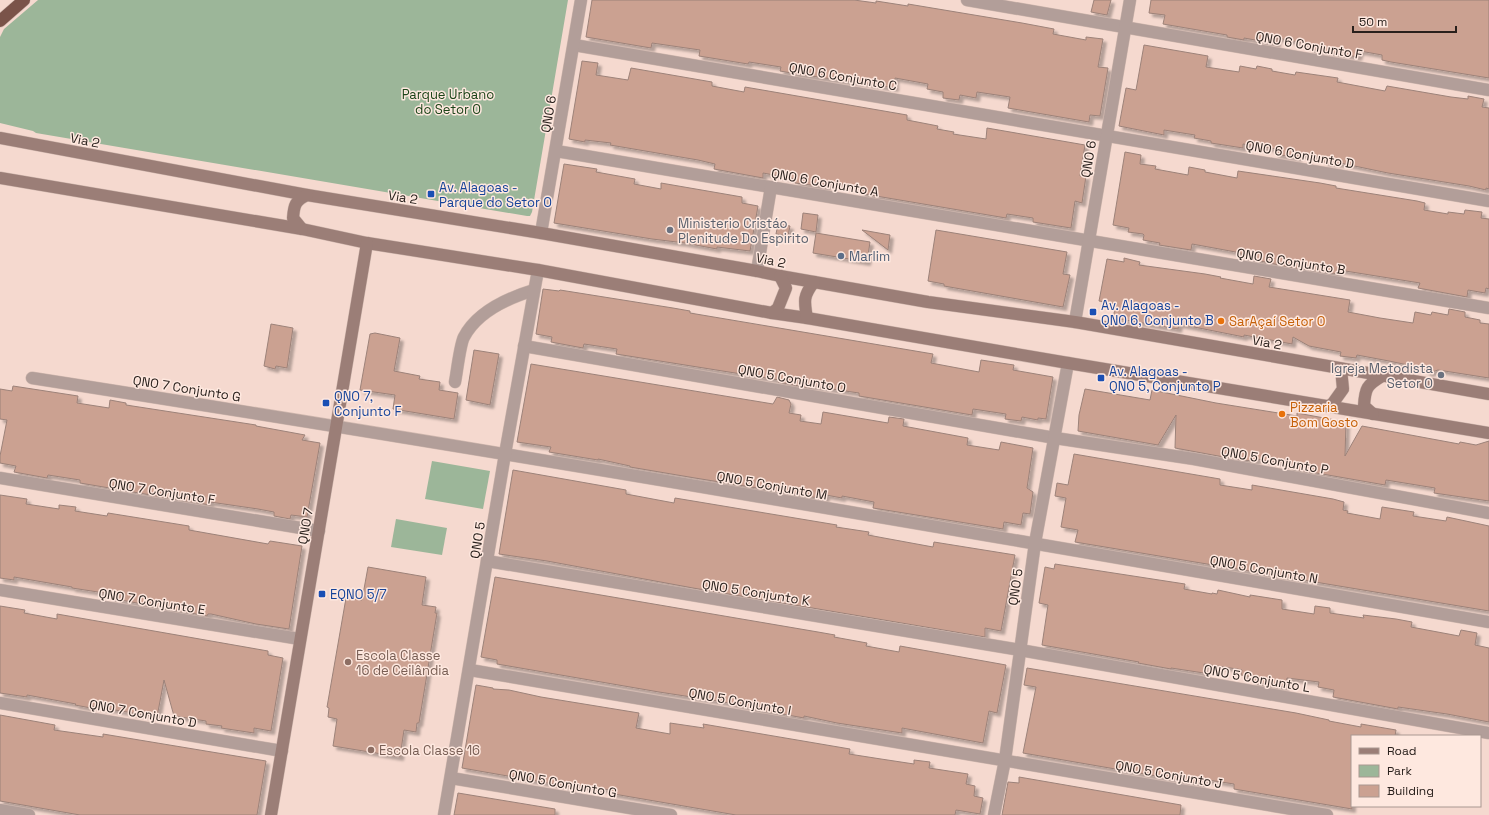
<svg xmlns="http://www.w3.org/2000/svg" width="1489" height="815" font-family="'Space Grotesk',sans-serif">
<defs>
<filter id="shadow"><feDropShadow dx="3.5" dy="3.5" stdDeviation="1" flood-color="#0004"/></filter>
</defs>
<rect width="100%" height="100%" fill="#f5d9cf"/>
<g fill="#9cb699">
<polygon points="38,0 568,0 532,212 530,216 527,216 36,133 33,131 0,123 0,37 4,29"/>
<polygon points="432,461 490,471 483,509 425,499"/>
<polygon points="396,519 447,528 442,555 391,547"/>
</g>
<g fill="#cba191" stroke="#9c8279" filter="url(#shadow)">
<polygon points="592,0 854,0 876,3 876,1 908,6 908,4 1022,23 1054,29 1053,34 1086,40 1086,37 1103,39 1098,67 1108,68 1100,116 1090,115 1089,122 1008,108 1010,97 977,92 976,98 960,95 959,100 943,98 943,92 927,89 928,84 895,78 895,88 797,74 780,71 781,67 749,62 748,64 699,56 700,50 652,43 651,48 586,37"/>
<polygon points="1094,0 1111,0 1107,15 1091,12"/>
<polygon points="1151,0 1489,0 1489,78 1391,62 1382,60 1382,55 1360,51 1358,57 1309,49 1310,44 1277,38 1277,44 1244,38 1244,40 1227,37 1227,35 1163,24 1165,15 1149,13"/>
<polygon points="1144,45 1208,56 1206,67 1239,72 1240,66 1256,69 1257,66 1272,69 1272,71 1295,75 1296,72 1338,78 1337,82 1385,91 1387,86 1451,97 1468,99 1468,96 1484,99 1482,107 1489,108 1489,189 1486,188 1486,190 1469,186 1388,173 1340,163 1340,164 1324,162 1324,158 1298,154 1298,158 1275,154 1276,149 1243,144 1243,148 1211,143 1211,141 1194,138 1195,135 1164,130 1164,135 1119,126 1126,88 1136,90"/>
<polygon points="582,61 598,63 596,75 628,80 631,68 712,82 712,86 744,92 745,87 907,115 907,120 938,126 937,129 954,132 953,134 986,139 987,128 1085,145 1080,176 1086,176 1082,203 1075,201 1071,228 1033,222 1033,218 1007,214 1006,218 876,196 860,193 861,188 849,185 828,182 827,187 795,183 796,179 763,173 763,178 714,169 715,164 698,160 610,145 611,143 585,140 585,142 569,139"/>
<polygon points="1125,152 1141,155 1140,164 1156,166 1155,169 1188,175 1189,167 1205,170 1205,172 1237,178 1238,171 1320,183 1336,186 1336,188 1417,201 1425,203 1424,210 1448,214 1448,212 1464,214 1465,210 1482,212 1481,218 1489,219 1489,289 1486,288 1485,293 1468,290 1467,297 1418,288 1420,283 1339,270 1338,274 1289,267 1241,257 1241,253 1203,246 1192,244 1191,250 1159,245 1160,243 1143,240 1144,235 1143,234 1128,232 1129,228 1113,225"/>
<polygon points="564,164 597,169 596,172 635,179 634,184 661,189 661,183 742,197 742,203 758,206 750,251 717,247 717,249 685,243 652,239 554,223"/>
<polygon points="803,213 818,215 816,232 801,229"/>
<polygon points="778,224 790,226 788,236 776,234"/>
<polygon points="862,230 890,235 888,250"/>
<polygon points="936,230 1067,252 1063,274 1070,275 1063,307 944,286 944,284 928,281"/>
<polygon points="816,233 870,242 867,262 813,253"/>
<polygon points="1124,258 1140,262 1139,265 1205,274 1221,277 1220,278 1253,284 1254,276 1271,279 1269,287 1350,300 1348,312 1380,318 1413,323 1415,312 1431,315 1432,312 1448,315 1449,309 1465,312 1465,317 1480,320 1480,323 1489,324 1489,378 1438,370 1429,373 1422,368 1389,361 1357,355 1356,358 1340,356 1341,352 1309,346 1293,337 1292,344 1244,335 1244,337 1179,324 1178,329 1113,318 1116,304 1099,301 1100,296 1107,259 1124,262"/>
<polygon points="543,289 559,291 560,290 673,308 690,311 690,313 933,354 931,363 979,372 981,360 1014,365 1013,370 1053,377 1046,419 1038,418 1038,420 1022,417 1021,421 1005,419 1006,414 973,409 972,415 859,396 859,393 811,386 810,388 778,382 779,380 616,354 617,349 584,344 583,348 551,342 552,337 536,334"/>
<polygon points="271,324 293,328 287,368 276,366 275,369 264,366"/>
<polygon points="375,333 400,338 394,371 420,376 419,379 440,382 439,390 458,393 454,419 393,409 395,395 360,390 370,334"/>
<polygon points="474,350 499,354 490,405 466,400"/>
<polygon points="531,364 773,404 777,397 789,400 791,404 789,413 801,415 800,421 821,424 823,412 888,423 889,417 904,419 903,426 968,438 967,445 999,450 1001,442 1033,448 1027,488 1033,492 1030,514 1023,513 1021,525 1004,522 1003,529 873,508 874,502 842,496 842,498 826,495 825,499 695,478 630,467 630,466 598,459 598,460 549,452 551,447 517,442"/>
<polygon points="13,386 78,396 77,403 109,408 110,400 126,403 126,405 256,425 256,426 305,435 302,440 320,443 307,517 291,515 290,519 274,516 274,512 258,509 210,502 210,505 80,483 80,480 48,475 47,478 14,472 16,466 0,463 0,456 7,420 0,419 0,389 12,391"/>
<polygon points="1085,389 1150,400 1152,390 1216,403 1297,416 1297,413 1346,422 1345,456 1362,426 1459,444 1460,442 1476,445 1489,441 1489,501 1434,493 1435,488 1386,480 1385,485 1288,468 1289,464 1257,459 1256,461 1240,460 1175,448 1176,415 1158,445 1078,431 1079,415"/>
<polygon points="1074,454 1220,479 1220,485 1252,490 1252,485 1333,499 1344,502 1343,510 1348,511 1347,513 1380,519 1382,507 1414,512 1413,516 1446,521 1447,517 1489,526 1489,611 1075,542 1078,530 1061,527 1066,498 1055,496 1057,483 1068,485"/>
<polygon points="513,470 626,490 626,494 674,503 675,498 837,525 836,527 869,532 868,535 884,538 933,547 934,542 1015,555 1001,631 985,628 985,637 693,588 547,561 499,554"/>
<polygon points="0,495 27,499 26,504 59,509 59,505 76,507 75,511 107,516 108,513 189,526 189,530 268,544 270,541 302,546 289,629 256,624 211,614 208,614 207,616 110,598 111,594 72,588 72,587 14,577 14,580 0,578"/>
<polygon points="1055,564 1185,584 1184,589 1212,594 1212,593 1217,594 1218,590 1250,597 1250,595 1282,600 1282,609 1314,614 1315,606 1330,608 1330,613 1364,618 1363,615 1396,619 1412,622 1411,627 1459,636 1461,630 1477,633 1475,645 1489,648 1489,722 1447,714 1398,707 1398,709 1333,697 1334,690 1318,687 1319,682 1287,678 1285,687 1252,682 1253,677 1241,675 1242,670 1237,669 1204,664 1204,673 1171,668 1171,669 1138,663 1139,662 1042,645 1048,605 1039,603 1045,567 1054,569"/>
<polygon points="368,567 426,577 422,605 436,607 435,613 437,613 419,723 417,723 416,732 404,730 400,757 333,746 337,719 328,717 329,708 327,707 346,598 362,600"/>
<polygon points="495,577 818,632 835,635 834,637 867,643 866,646 899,652 900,646 1006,665 997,713 989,711 983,743 902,728 902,733 837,723 804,716 804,718 755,709 724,702 659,692 497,664 497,660 481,657"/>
<polygon points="0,606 25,610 24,613 57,619 57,614 268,651 268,655 283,658 271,731 254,728 254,733 221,728 222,726 206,724 206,721 174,716 164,680 157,717 91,706 91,708 75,705 76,704 27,695 27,697 0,693"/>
<polygon points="1027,668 1296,713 1329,720 1329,721 1361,727 1361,724 1396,730 1395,736 1352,736 1352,809 1234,789 1234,784 1202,779 1202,784 1023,753 1036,687 1024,685"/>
<polygon points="476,685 493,688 493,689 509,690 541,697 639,713 636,728 670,734 670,723 704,728 703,724 850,749 849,754 881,759 914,764 914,760 930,762 929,768 968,774 966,784 975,786 974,796 983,798 980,814 956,810 955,815 736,815 608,793 609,790 576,785 576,788 462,768"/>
<polygon points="0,715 55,725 54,730 103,737 103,734 266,761 257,815 80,815 0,801"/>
<polygon points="1019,777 1181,805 1180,815 1002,815 1008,782 1019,783"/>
<polygon points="458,793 555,809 555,815 454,815"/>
</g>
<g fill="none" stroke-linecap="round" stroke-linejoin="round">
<g stroke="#d0b8af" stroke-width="13">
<g id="minor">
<polyline points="967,0 1489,90"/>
<polyline points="574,45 1489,201"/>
<polyline points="556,151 1489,308"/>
<polyline points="541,233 581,0"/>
<polyline points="757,271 771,187"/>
<polyline points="1075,322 1130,0"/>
<polyline points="524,346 1055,438 1194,459 1489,513"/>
<path d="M 32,378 C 519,454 1004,538 1489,622"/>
<path d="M 455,382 C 457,372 460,344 464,337 C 477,312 508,298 534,290"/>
<polyline points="0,478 319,531"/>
<polyline points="487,561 1020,650 1489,733"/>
<polyline points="0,590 300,639"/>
<polyline points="470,670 1327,815"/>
<polyline points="0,703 282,751"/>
<polyline points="451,778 671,815"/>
<polyline points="0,810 29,815"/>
<polyline points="444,815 505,454 538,270"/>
<polyline points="994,815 1005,760 1035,543 1068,363"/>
</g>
</g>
<g stroke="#d0b8af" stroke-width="13">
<g id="secondary">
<polyline points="0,138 307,195 541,233 757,271 780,276 928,302 1075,322 1489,394"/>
<polyline points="0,178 302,229 367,243 538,270 772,313 807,318 1068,363 1489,433"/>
<path d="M 302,229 L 293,218 C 294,205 295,201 307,195"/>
<polyline points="772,313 778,308 786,288 780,276"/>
<path d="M 807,318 C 804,301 803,296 814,282"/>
<polyline points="1329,406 1333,403 1343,389 1341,369"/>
<path d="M 1373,414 L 1364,406 C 1365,388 1367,385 1382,376"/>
<polyline points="271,815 367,243"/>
</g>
</g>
<g stroke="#d0b8af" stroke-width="13">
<polyline id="motorway" points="0,21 24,0"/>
</g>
<use href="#minor" stroke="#b29e99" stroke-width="12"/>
<use href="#secondary" stroke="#9b7e77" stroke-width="12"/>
<use href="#motorway" stroke="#7a5349" stroke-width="12"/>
</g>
<g fill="#1a4fb4" stroke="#fee8df" stroke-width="1.5">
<rect x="427" y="190" width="8" height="8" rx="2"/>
<rect x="1089" y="308" width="8" height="8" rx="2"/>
<rect x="1097" y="374" width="8" height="8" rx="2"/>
<rect x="322" y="399" width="8" height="8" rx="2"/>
<rect x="318" y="590" width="8" height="8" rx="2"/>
</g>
<g fill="#6b7280" stroke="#fee8df" stroke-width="1.5">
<circle cx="670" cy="230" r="4"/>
<circle cx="1441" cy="375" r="4"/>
</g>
<circle fill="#5c6f8a" stroke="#fee8df" stroke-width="1.5" cx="841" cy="256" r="4"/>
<g fill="#e8710a" stroke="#fee8df" stroke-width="1.5">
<circle cx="1221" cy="321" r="4"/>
<circle cx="1282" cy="414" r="4"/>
</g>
<g fill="#8d6e63" stroke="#fee8df" stroke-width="1.5">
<circle cx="348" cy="662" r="4"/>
<circle cx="371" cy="750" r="4"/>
</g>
<g text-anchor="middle" stroke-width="3" stroke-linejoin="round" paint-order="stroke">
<g font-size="13" fill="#29201c" stroke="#fee8df">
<text transform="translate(1309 45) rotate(10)" y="5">QNO 6 Conjunto F</text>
<text transform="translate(843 76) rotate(10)" y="5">QNO 6 Conjunto C</text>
<text transform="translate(548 114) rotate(-80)" y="5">QNO 6</text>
<text transform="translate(85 140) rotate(11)" y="5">Via 2</text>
<text transform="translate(1300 154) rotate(10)" y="5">QNO 6 Conjunto D</text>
<text transform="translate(1088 159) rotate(-80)" y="5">QNO 6</text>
<text transform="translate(825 182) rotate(10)" y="5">QNO 6 Conjunto A</text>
<text transform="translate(403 197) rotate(9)" y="5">Via 2</text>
<text transform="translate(771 260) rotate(12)" y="5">Via 2</text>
<text transform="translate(1291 261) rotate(9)" y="5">QNO 6 Conjunto B</text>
<text transform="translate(1267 342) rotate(10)" y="5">Via 2</text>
<text transform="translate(792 378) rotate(10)" y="5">QNO 5 Conjunto O</text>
<text transform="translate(187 388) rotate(9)" y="5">QNO 7 Conjunto G</text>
<text transform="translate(1275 460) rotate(10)" y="5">QNO 5 Conjunto P</text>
<text transform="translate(772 485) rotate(10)" y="5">QNO 5 Conjunto M</text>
<text transform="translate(162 491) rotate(9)" y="5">QNO 7 Conjunto F</text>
<text transform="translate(305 526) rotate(-80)" y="5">QNO 7</text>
<text transform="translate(477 540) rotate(-81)" y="5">QNO 5</text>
<text transform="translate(1264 569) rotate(10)" y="5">QNO 5 Conjunto N</text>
<text transform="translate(1015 587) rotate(-82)" y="5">QNO 5</text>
<text transform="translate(756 592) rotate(9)" y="5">QNO 5 Conjunto K</text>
<text transform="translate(152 601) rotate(9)" y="5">QNO 7 Conjunto E</text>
<text transform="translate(1257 678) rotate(10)" y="5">QNO 5 Conjunto L</text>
<text transform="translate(740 701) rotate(10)" y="5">QNO 5 Conjunto I</text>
<text transform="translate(143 713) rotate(10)" y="5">QNO 7 Conjunto D</text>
<text transform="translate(1169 774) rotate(10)" y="5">QNO 5 Conjunto J</text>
<text transform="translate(563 783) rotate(10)" y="5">QNO 5 Conjunto G</text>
</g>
<g font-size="13" fill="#1c4418" stroke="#fee8df">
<text x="448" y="99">Parque Urbano<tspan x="448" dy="15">do Setor O</tspan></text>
</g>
<g font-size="13" fill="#164399" stroke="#fee8df" text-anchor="start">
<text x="439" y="192">Av. Alagoas -<tspan x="439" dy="15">Parque do Setor O</tspan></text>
<text x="1101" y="310">Av. Alagoas -<tspan x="1101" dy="15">QNO 6, Conjunto B</tspan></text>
<text x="1109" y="376">Av. Alagoas -<tspan x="1109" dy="15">QNO 5, Conjunto P</tspan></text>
<text x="334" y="401">QNO 7,<tspan x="334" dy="15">Conjunto F</tspan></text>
<text x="330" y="599">EQNO 5/7</text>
</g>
<g font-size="13" fill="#5b616d" stroke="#fee8df" text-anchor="start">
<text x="678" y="228">Ministerio Cristáo<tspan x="678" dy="15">Plenitude Do Espirito</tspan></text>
<text x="1433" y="373" text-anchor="end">Igreja Metodista<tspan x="1433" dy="15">Setor O</tspan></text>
</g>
<g font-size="13" fill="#4e5e75" stroke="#fee8df" text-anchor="start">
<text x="849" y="261">Marlim</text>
</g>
<g font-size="13" fill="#c56008" stroke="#fee8df" text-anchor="start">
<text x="1229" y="326">SarAçaí Setor O</text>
<text x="1290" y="412">Pizzaria<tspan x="1290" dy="15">Bom Gosto</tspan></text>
</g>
<g font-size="13" fill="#785e54" stroke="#fee8df" text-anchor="start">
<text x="356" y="660">Escola Classe<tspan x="356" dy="15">16 de Ceilândia</tspan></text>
<text x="379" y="755">Escola Classe 16</text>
</g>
</g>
<rect x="1351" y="735" width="130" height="72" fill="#fee8df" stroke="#a99891"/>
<rect x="1359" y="748" width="20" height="6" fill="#9b7e77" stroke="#a99891"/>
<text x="1387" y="755" font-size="12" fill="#29201c">Road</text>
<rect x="1359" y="765" width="20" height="12" fill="#9cb699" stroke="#a99891"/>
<text x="1387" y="775" font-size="12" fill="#29201c">Park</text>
<rect x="1359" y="785" width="20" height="12" fill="#cba191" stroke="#a99891"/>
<text x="1387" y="795" font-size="12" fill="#29201c">Building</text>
<path d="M1353 26v6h103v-6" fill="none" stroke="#29201c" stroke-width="2"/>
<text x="1359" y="26" font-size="12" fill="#29201c" stroke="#fee8df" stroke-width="3" paint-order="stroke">50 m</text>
</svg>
